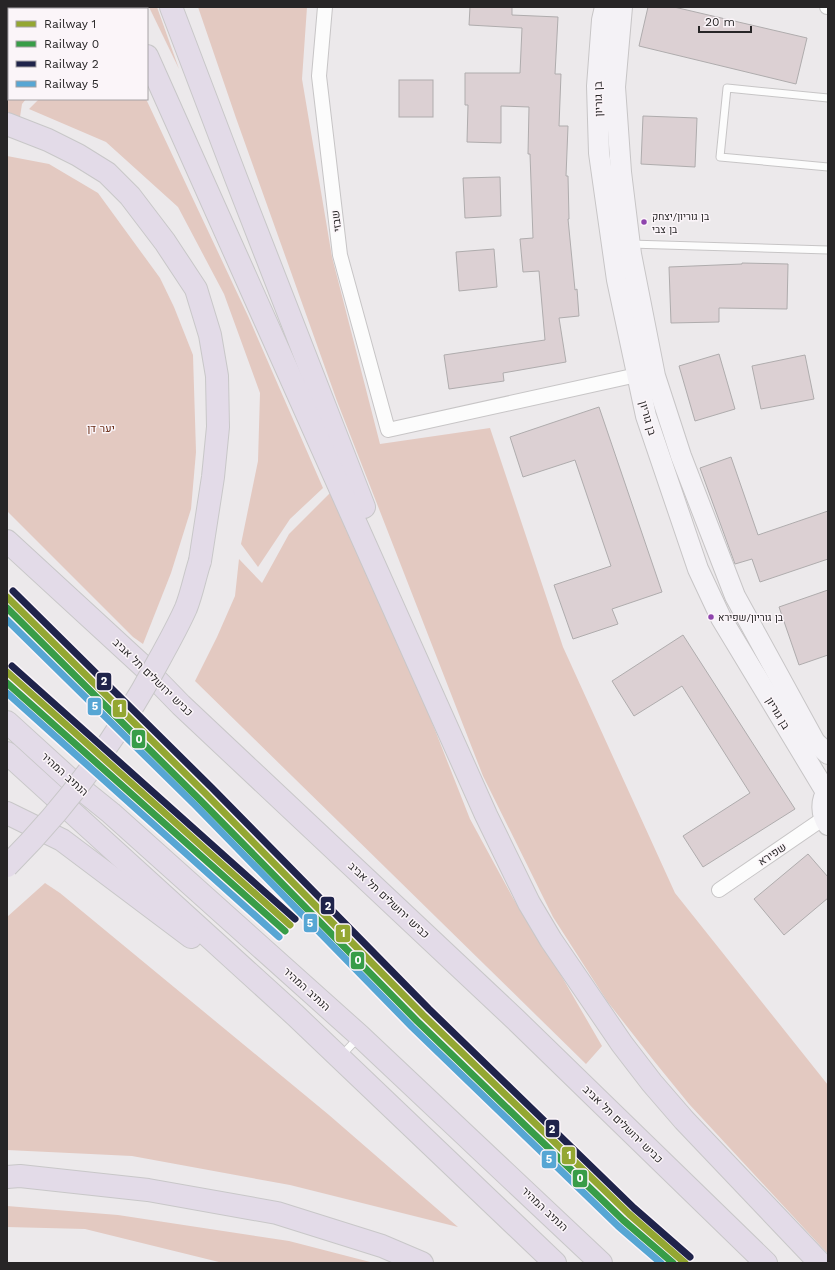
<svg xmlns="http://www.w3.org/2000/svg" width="835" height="1270" font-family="'Work Sans',Heebo,sans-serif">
<rect width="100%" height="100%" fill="#ece9eb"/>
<g fill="#e3c9c1">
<polygon points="7,7 92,7 91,9 9,9 9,99 26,99 22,104 20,117 7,115"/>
<polygon points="149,7 157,7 179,69"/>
<polygon points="198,7 307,7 302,79 332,257 380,444 490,428 563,647 675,893 828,1085 828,1254 689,1104 654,1061 607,1001 553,917 483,776 337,401 236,118"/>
<polygon points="39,99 146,99 248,316 323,488 290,519 258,567 241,544 258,461 260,393 224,294 178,207 106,142 29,109"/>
<polygon points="7,156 49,164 98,193 160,278 174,307 193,355 196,452 191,509 171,573 143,644 133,637 7,511"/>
<polygon points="335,488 409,664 470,819 513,898 562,977 602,1046 586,1064 195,681 217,637 235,596 239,559 262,583 289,534"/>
<polygon points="45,883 60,893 329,1115 458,1227 290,1185 132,1156 7,1150 7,917"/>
<polygon points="7,1206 118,1215 289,1241 374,1263 223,1263 85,1229 7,1227"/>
</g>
<g fill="#dcd0d3" stroke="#afacad">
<polygon points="470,7 512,7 512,15 558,17 555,74 561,74 559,126 568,126 566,176 568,176 569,219 568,219 575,290 577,289 579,316 559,318 566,362 503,373 504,381 449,389 444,355 545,340 539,271 523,272 520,239 533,238 530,154 528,154 529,107 501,106 501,143 467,142 468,105 465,105 465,73 520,73 522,28 469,25"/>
<polygon points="648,7 674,7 807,38 796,84 639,46"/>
<rect x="399" y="80" width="34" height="37"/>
<polygon points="643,116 697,118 695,167 641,164"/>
<polygon points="500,177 501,216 465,218 463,178"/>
<polygon points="494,249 497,287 459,291 456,252"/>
<polygon points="742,263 788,264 787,309 719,308 719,322 671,323 669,267 742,264"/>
<polygon points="719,354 735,409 695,421 679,366"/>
<polygon points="805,355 814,399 761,409 752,366"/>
<polygon points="599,407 662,592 612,609 618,624 573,639 554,585 611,566 575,460 523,477 510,437"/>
<polygon points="731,457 758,535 828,511 828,559 760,582 752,559 735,564 700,468"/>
<polygon points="828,590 828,655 799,665 779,607"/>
<polygon points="683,635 795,809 703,867 683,836 750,793 682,686 634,716 612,681"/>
<polygon points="808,854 828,877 828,898 784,935 754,899"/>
</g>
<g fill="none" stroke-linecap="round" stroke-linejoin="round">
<g stroke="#c7c5c6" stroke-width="9">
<g id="lane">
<polyline points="828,98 727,88 720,157 828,167"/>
<polyline points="630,244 828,250"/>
<polyline points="341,1056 358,1038"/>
</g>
</g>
<g stroke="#c7c5c6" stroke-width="16">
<g id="street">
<polyline points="325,7 319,76 340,255 388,430 646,373"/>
<polyline points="827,7 828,7"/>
<polyline points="719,890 824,818"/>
</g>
</g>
<g stroke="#c7c5c6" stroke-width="22">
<g id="secondary">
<polyline points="605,7 602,20 597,86 599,153 617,280 646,416 698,569 721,618 826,792"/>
<polyline points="622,7 615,87 621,172 631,254 655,376 681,456 735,596 815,742 828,754"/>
<path d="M 828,790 C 820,801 821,814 828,825"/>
</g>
</g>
<g stroke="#c8c7c8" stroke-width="24">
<g id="highway">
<polyline points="125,7 126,9"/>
<polyline points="171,7 236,178 364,507"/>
<polyline points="147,56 486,815 529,903 551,940 622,1044 652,1083 684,1120 820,1263"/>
<polyline points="7,124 48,140 78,155 107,173 130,196 165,242 196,289 210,335 217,376 218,427 213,477 200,561"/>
<polyline points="7,541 144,667 181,705 515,1019 766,1263"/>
<polyline points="7,722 75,784 111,813 360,1036 601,1263"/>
<polyline points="7,753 295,1015 555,1263"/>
<polyline points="7,813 62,840 191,937"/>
<polyline points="7,1177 20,1176 148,1190 277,1213 382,1246 422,1263"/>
</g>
</g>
<use href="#lane" stroke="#fcfcfc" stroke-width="7"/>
<use href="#street" stroke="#fcfcfc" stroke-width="14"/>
<use href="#secondary" stroke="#f4f2f6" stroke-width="20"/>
<use href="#highway" stroke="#e3dbe8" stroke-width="22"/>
<g stroke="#c8c7c8" stroke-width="24" stroke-linecap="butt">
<path id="highway-bridge" d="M 7,866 C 67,806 118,737 158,662 C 168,644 178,626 186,608 C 192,593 195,576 200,561"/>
</g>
<use href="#highway-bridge" stroke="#e3dbe8" stroke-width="22"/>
<g stroke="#fbf5f9" stroke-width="10">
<g id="rail-1">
<polyline points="7,597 206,794 423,1015 629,1214 685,1263"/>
<polyline points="7,672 290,925"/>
</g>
</g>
<g stroke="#fbf5f9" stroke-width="10">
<g id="rail-2">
<polyline points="7,608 200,800 417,1021 623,1220 673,1263"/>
<polyline points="7,683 285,931"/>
</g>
</g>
<g stroke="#fbf5f9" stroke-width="10">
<g id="rail-3">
<polyline points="13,591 212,788 429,1009 634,1208 690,1257"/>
<polyline points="12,666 295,919"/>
</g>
</g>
<g stroke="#fbf5f9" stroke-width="10">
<g id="rail-4">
<polyline points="7,620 195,805 412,1027 618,1226 661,1263"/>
<polyline points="7,693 279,937"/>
</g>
</g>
<use href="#rail-1" stroke="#94a732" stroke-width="7"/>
<use href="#rail-2" stroke="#389d48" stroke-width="7"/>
<use href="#rail-3" stroke="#1f234a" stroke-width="7"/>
<use href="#rail-4" stroke="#57a6d4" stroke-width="7"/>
</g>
<g fill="#8e44ad" stroke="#fbf5f9" stroke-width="1.5">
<circle cx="644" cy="222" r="3.5"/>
<circle cx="711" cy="617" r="3.5"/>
</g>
<g text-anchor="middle" stroke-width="3" stroke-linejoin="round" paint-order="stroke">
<g font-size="10" fill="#272526" stroke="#fbf5f9" text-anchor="start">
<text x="652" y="220">בן גוריון/יצחק<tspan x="652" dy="13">בן צבי</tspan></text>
<text x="718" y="621">בן גוריון/שפירא</text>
</g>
<g font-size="11" fill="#272526" stroke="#fbf5f9">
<text transform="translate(598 99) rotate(-91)" y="4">בן גוריון</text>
<text transform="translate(336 221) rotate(-97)" y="4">שבזי</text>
<text transform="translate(648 418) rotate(74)" y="4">בן גוריון</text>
<text transform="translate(153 677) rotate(44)" y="4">כביש ירושלים תל אביב</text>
<text transform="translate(778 713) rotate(59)" y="4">בן גוריון</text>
<text transform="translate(65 774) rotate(42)" y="4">הנתיב המהיר</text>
<text transform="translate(772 854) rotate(-34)" y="4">שפירא</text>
<text transform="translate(389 900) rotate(43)" y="4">כביש ירושלים תל אביב</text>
<text transform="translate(307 989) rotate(42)" y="4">הנתיב המהיר</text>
<text transform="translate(623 1124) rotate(44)" y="4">כביש ירושלים תל אביב</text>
<text transform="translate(545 1209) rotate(43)" y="4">הנתיב המהיר</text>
</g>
<g font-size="11" fill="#692c15" stroke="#fbf5f9">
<text x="101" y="432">יער דן</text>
</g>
</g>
<g stroke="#fbf5f9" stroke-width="1.5">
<rect x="96" y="672" width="16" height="19" rx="4" fill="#1f234a"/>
<rect x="87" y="697" width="15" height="19" rx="4" fill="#57a6d4"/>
<rect x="112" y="699" width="15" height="19" rx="4" fill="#94a732"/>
<rect x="131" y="729" width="15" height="20" rx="4" fill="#389d48"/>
<rect x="320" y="896" width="15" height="19" rx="4" fill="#1f234a"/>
<rect x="303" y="913" width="15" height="20" rx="4" fill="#57a6d4"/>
<rect x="335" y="924" width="16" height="19" rx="4" fill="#94a732"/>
<rect x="350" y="951" width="15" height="19" rx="4" fill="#389d48"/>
<rect x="545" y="1119" width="15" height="19" rx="4" fill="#1f234a"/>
<rect x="561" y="1146" width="15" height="19" rx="4" fill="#94a732"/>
<rect x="541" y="1150" width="16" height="19" rx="4" fill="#57a6d4"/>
<rect x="572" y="1169" width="16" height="19" rx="4" fill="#389d48"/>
</g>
<g font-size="11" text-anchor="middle" font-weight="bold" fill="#fff">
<text x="104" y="685">2</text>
<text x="95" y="710">5</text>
<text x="120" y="712">1</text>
<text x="139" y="743">0</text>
<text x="328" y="910">2</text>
<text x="310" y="927">5</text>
<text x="343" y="937">1</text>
<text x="358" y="964">0</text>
<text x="552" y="1133">2</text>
<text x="569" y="1159">1</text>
<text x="549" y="1163">5</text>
<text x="580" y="1182">0</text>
</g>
<rect width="835" height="1270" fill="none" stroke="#272526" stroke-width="16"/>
<rect x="8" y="8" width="140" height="92" fill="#fbf5f9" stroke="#a6a2a5"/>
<rect x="16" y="21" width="20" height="6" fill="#94a732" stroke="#a6a2a5"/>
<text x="44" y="28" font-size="12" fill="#272526">Railway 1</text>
<rect x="16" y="41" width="20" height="6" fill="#389d48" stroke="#a6a2a5"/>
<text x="44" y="48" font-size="12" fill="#272526">Railway 0</text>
<rect x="16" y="61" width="20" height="6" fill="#1f234a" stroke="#a6a2a5"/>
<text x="44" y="68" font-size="12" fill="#272526">Railway 2</text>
<rect x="16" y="81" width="20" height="6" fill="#57a6d4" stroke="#a6a2a5"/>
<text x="44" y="88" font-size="12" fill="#272526">Railway 5</text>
<path d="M699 26v6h52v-6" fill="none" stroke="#272526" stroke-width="2"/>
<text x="705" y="26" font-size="12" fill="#272526" stroke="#fbf5f9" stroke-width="3" paint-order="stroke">20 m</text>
</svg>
